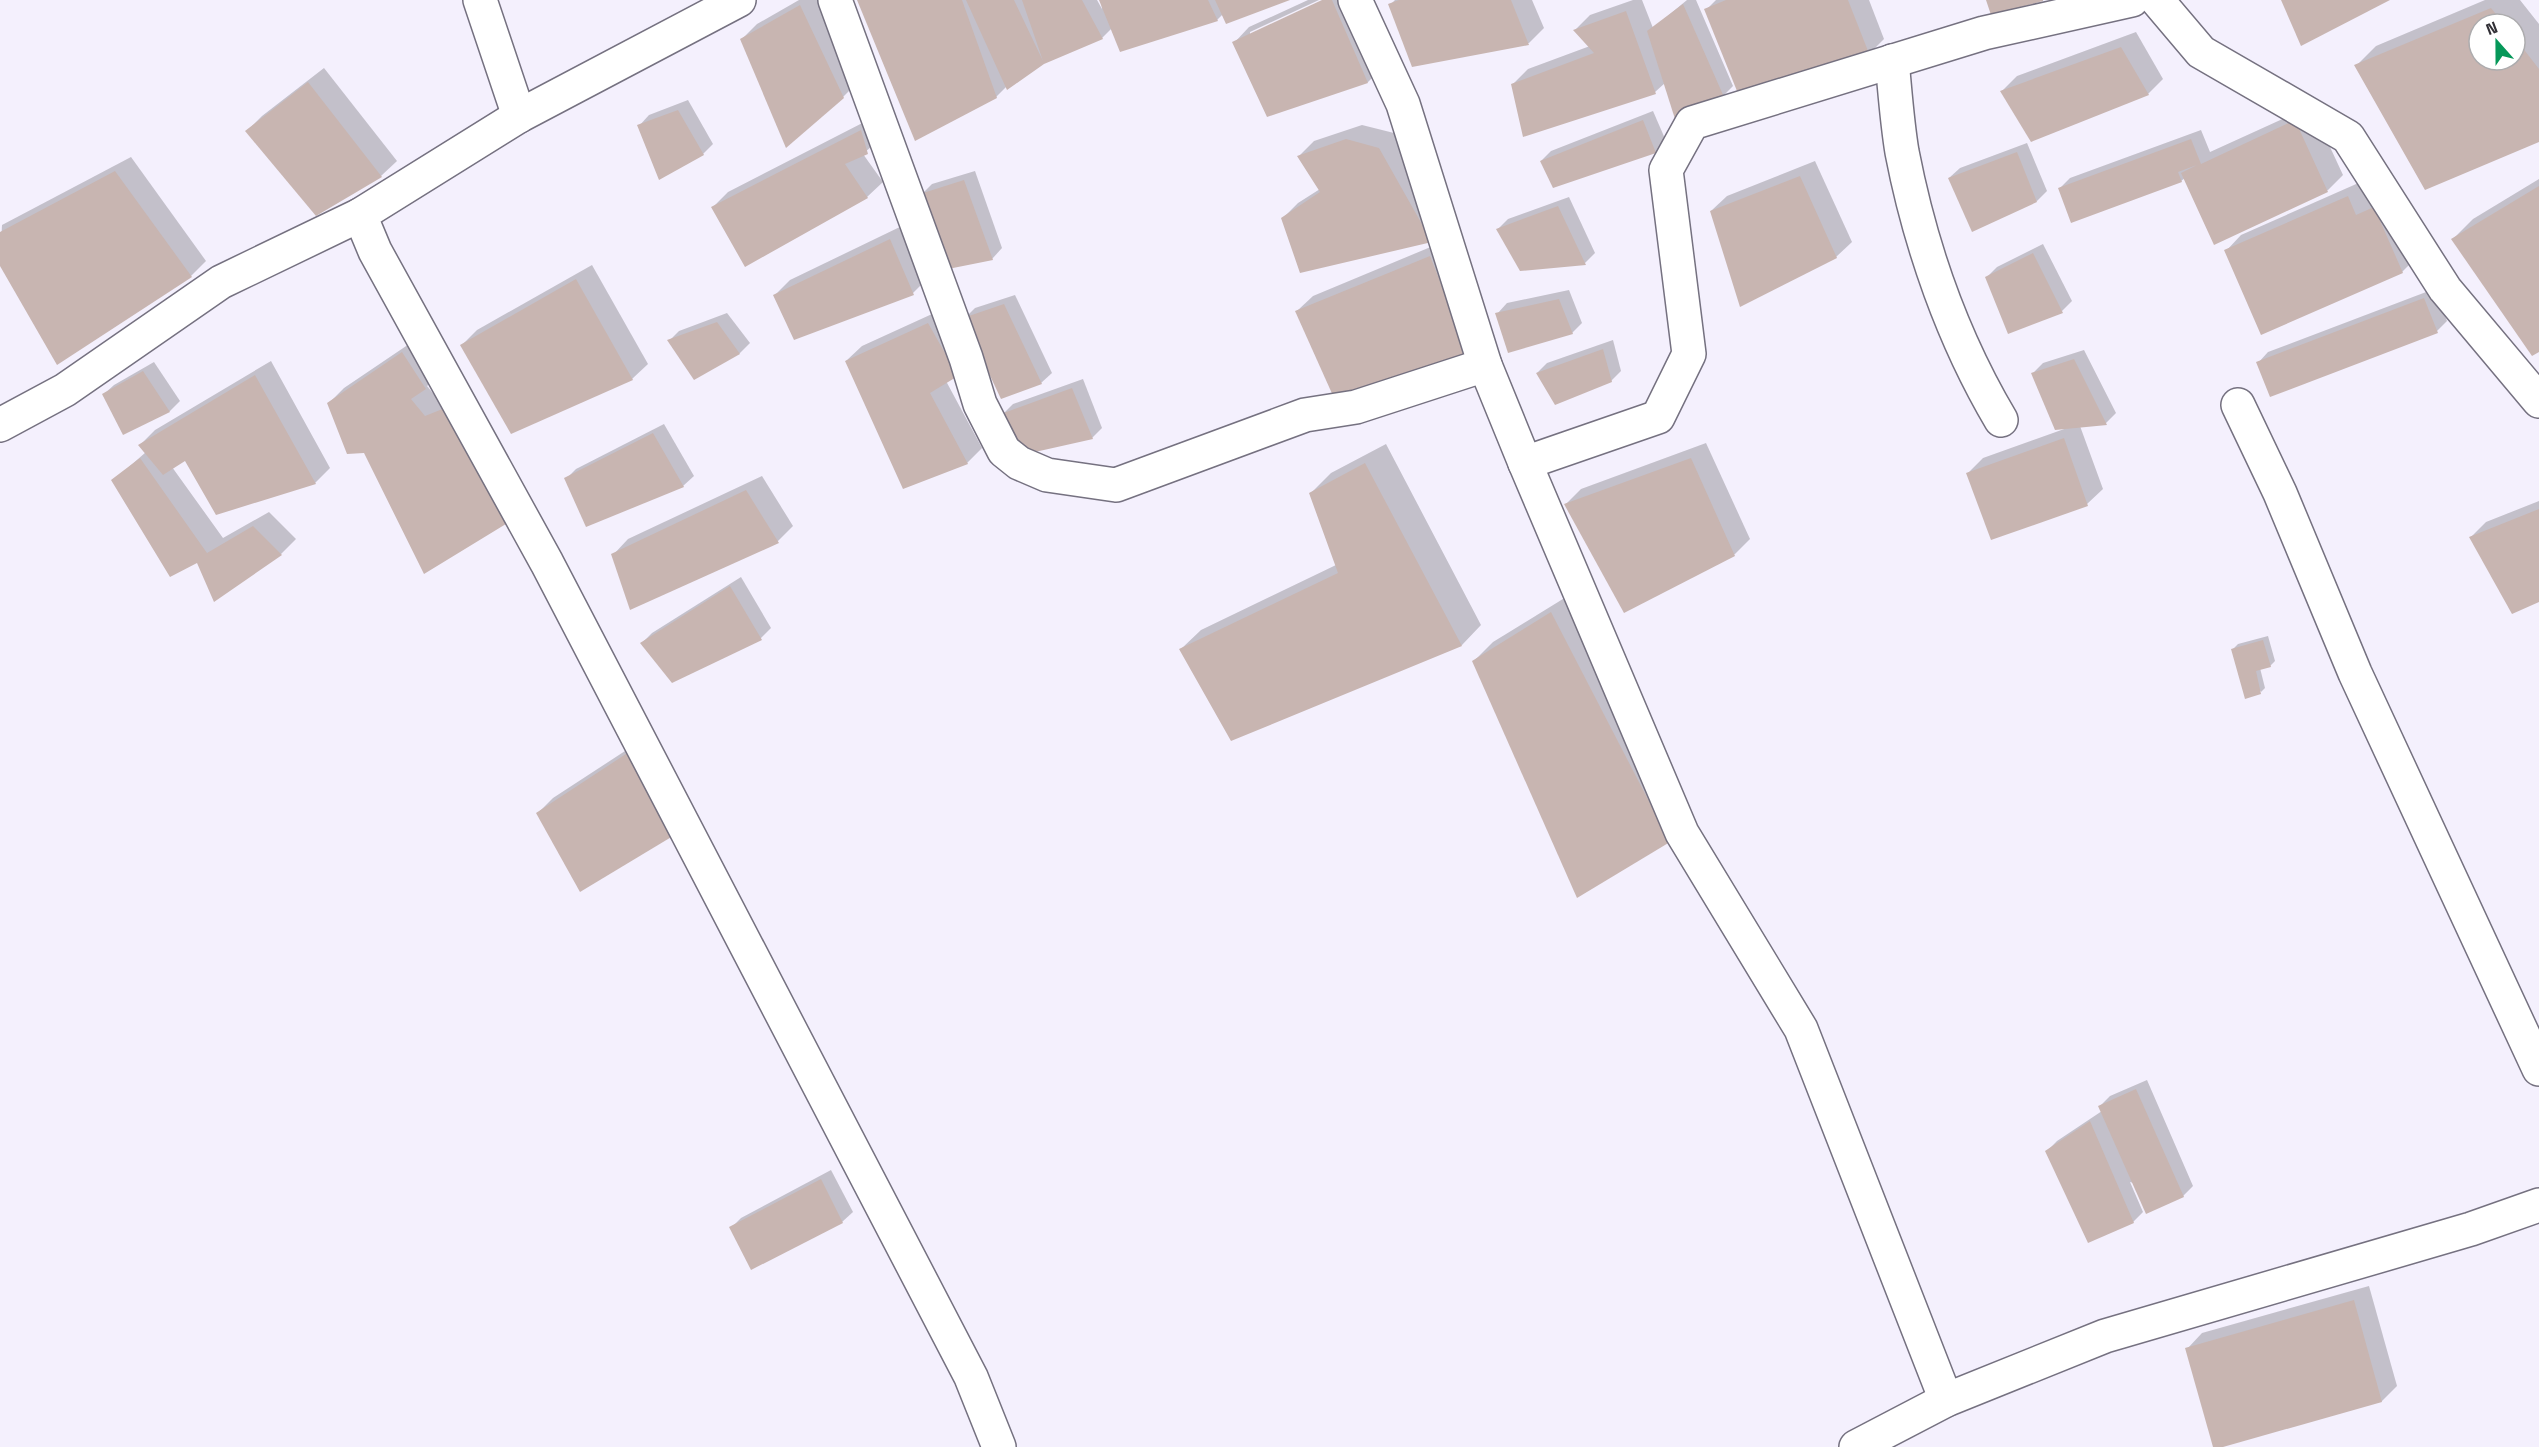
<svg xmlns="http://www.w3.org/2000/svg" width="2539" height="1447" font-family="'Space Grotesk',sans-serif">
<rect width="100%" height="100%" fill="#f4f0fd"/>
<g fill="#0003" fill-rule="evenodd">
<polygon points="799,0 820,0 858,82 843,97 742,39 757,24"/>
<polygon points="859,0 1097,0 1102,9 1101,0 1286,0 1223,14 1217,20 1112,28 1102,38 1043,62 1007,86 996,97"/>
<polygon points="1308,0 1319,0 1250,32 1250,36 1326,0 1354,0 1383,67 1368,82 1268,115 1234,43 1249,27"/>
<polygon points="1395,0 1532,0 1544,28 1529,43 1413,65 1390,5"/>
<polygon points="1633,0 1642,0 1653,28 1687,0 1696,0 1733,86 1723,96 1665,83 1655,92 1513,84 1528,69 1590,46 1575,30 1590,15"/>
<polygon points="1716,0 1869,0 1884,39 1869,54 1706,10"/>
<path d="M 2485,0 L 2520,0 L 2539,24 L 2539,140 L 2356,66 L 2376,46 ZM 2479,24 L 2515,24 L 2515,60 L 2479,60 Z"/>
<polygon points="2136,32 2163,79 2148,94 2002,91 2017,76"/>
<polygon points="324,68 397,161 381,176 316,214 247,131 262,116"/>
<polygon points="688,100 713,144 703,154 639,126 649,115"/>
<polygon points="2311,106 2343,175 2328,190 2215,243 2185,178 2181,181 2060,188 2070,178 2201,130 2210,152"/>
<polygon points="1653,111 1666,141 1656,152 1554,186 1541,161 1551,151"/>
<polygon points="876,116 882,137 863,154 883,182 867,197 746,265 713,207 728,192"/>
<polygon points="1362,125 1394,133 1446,226 1301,271 1283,218 1298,203 1320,189 1299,156 1314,141"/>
<polygon points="2027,143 2047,191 2037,201 1949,178 1960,168"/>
<polygon points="131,157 206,261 191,276 0,263 2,225"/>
<polygon points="1815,161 1852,242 1836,257 1711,211 1727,196"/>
<polygon points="975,171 1002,248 992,259 921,195 932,184"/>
<polygon points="2539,179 2539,350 2453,239 2473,219"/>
<polygon points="2363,181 2417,257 2402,272 2226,251 2241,235"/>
<polygon points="1569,197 1595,253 1585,263 1498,229 1508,219"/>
<polygon points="906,224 928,278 913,293 775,295 790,280"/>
<polygon points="1445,241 1486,342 1297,311 1313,296"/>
<polygon points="2043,244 2072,301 2062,311 1987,277 1997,267"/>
<polygon points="592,265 648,364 632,379 512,432 462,345 477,330"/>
<polygon points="2434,289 2447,321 2437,331 2258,363 2268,352"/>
<polygon points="1569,290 1582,323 1572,333 1497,314 1507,303"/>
<polygon points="1015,295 1052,373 1041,383 965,318 975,308"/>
<polygon points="943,309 973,359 946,381 982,448 967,463 846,361 862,346"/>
<polygon points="727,313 750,343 740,353 694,378 669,341 679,331"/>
<polygon points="418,338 441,373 427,386 525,504 365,452 329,403 344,388"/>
<polygon points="1613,340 1621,371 1611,381 1537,373 1547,363"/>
<polygon points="2084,350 2116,413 2106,423 2080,426 2103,489 2087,504 1968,473 1983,458 2067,428 2033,373 2043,363"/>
<polygon points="271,361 330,468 315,483 185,459 172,467 223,538 269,512 296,539 281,554 215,600 198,561 113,481 146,452 140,445 155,430"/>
<polygon points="154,362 180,401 170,411 124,433 103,395 114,385"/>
<polygon points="1083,379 1102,428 1092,438 1003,414 1013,404"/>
<polygon points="664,424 694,476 683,486 587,525 566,479 576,469"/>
<polygon points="1706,443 1750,539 1735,554 1625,611 1566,504 1581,489"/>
<polygon points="1386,444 1481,625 1462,645 1232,739 1181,649 1201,630 1336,565 1311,493 1331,473"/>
<polygon points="762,476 793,526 778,541 631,608 613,555 628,539"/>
<polygon points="2539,501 2539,600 2471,537 2486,522"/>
<polygon points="741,577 771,628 761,638 642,643 652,633"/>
<polygon points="1571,594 1689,821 1578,895 1474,661 1493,642"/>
<polygon points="2268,636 2275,661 2270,666 2260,668 2265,688 2261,692 2233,649 2238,644"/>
<polygon points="645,738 692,817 538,813 553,798"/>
<polygon points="2147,1080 2193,1186 2183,1196 2130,1182 2143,1212 2133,1222 2047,1151 2057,1141 2102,1111 2100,1106 2110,1096"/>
<polygon points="831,1170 853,1212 842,1222 731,1228 741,1218"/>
<polygon points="2369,1286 2397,1386 2382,1401 2214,1447 2187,1349 2202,1333"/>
</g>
<g fill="#c8b5b1">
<polygon points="857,0 962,0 997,98 915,141"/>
<polygon points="966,0 1014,0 1043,61 1022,0 1082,0 1103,39 1044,64 1007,90"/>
<polygon points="1099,0 1208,0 1218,21 1120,52"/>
<polygon points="1215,0 1290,0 1226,24"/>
<polygon points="1322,0 1332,0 1368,83 1267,117 1232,42"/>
<polygon points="1399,0 1511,0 1529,45 1412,67 1388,4"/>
<polygon points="1726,0 1848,0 1870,56 1739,96 1704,9"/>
<polygon points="1986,0 2043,0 2043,1 1991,15"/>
<polygon points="2281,0 2390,0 2301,46"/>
<polygon points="1683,4 1724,97 1675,119 1647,31"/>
<polygon points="800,5 844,98 786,148 740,39"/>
<polygon points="2491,8 2504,24 2479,24 2479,60 2515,60 2515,38 2539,69 2539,142 2425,190 2354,65"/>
<polygon points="1626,11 1656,94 1523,137 1511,84 1594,53 1573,30"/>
<polygon points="2121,47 2149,95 2031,142 2000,91"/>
<polygon points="308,82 382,177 316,216 245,131"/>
<polygon points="678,110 704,155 659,180 637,125"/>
<polygon points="1643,120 1656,153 1553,188 1540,161"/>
<polygon points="2295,120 2328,192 2214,245 2181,173 2197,165 2178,172 2182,182 2071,223 2058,188 2191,139 2201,164"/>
<polygon points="861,130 868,154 845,164 868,198 745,267 711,207"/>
<polygon points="1346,139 1379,148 1432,242 1300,273 1281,218 1320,192 1297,156"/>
<polygon points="2017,152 2037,202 1972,232 1948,178"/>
<polygon points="115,171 192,277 57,365 0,266 0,232"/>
<polygon points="1800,176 1837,258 1740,307 1710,211"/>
<polygon points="964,180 993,260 943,270 920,194"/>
<polygon points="2539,186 2539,352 2532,356 2451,239"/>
<polygon points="2348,196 2356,215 2374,207 2403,273 2261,335 2224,250"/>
<polygon points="1558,206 1586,265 1520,271 1496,229"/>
<polygon points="890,239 914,295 794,340 773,295"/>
<polygon points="2033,253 2063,313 2008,334 1985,277"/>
<polygon points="1430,256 1471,359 1334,398 1295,311"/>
<polygon points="576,279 633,380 511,434 460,345"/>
<polygon points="2424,298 2438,333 2270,397 2256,362"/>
<polygon points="1559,299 1573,334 1508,353 1495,313"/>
<polygon points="1004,304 1042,384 1001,399 963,318"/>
<polygon points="717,322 740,354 694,380 667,340"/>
<polygon points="928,323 958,376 930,393 968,464 903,489 845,361"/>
<polygon points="1603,349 1612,382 1555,405 1536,373"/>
<polygon points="402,352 426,389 411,399 425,416 445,408 511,521 424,574 364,453 347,454 327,403"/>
<polygon points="2074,359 2107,425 2055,430 2031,373"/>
<polygon points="143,371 170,412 123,435 102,394"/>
<polygon points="255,375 316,484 216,515 185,461 163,475 138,445"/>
<polygon points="1072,388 1093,439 1026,454 1001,414"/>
<polygon points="653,433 684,487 586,527 564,478"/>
<polygon points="2064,438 2088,506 1991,540 1966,473"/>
<polygon points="140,458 207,553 253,526 282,555 214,602 197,563 170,577 111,480"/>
<polygon points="1691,458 1735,556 1624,613 1564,504"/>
<polygon points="1365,463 1462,646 1231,741 1179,649 1338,573 1309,493"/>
<polygon points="746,490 779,543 630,610 611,554"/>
<polygon points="2539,509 2539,602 2512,614 2469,537"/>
<polygon points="730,586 762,640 672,683 640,643"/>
<polygon points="1551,612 1670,842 1577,898 1472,661"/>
<polygon points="2263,640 2271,667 2256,671 2261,694 2245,699 2231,649"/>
<polygon points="629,752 678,833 580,892 536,813"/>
<polygon points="2136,1089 2184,1197 2146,1214 2098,1106"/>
<polygon points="2090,1121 2134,1223 2088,1243 2045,1151"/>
<polygon points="821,1179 843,1223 751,1270 729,1227"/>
<polygon points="2354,1300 2382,1402 2223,1447 2213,1447 2185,1348"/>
</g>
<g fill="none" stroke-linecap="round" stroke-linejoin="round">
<g stroke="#757180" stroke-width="36">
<g id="minor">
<polyline points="480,0 519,116"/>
<polyline points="739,0 519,116 360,215 375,251 547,563 971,1377 999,1447"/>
<polyline points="835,0 966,358 980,404 1004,451 1019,463 1047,475 1116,485 1305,415 1356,407 1485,365"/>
<polyline points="1355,0 1403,104 1485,365 1525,463 1682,833 1801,1029 1946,1400"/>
<polyline points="2157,0 2201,52 2348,137 2445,289 2539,401"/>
<path d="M 1892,61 C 1895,91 1897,122 1902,152 C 1920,245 1953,339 2001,420"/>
<polyline points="2238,405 2280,493 2355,673 2539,1069"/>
<polyline points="0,425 65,390 221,282 360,215"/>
<polyline points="1525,463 1658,417 1689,354 1666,170 1692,123 1984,33 2132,0"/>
<polyline points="1856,1447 1946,1400 2105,1336 2471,1229 2539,1205"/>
</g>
</g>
<use href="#minor" stroke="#fff" stroke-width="33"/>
</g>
<g transform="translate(2497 42) rotate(339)"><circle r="28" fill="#ffffff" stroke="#adacae" stroke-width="1.5"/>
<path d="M0-4.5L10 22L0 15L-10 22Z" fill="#069859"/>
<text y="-9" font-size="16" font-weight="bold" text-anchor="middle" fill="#312f35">N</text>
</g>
</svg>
